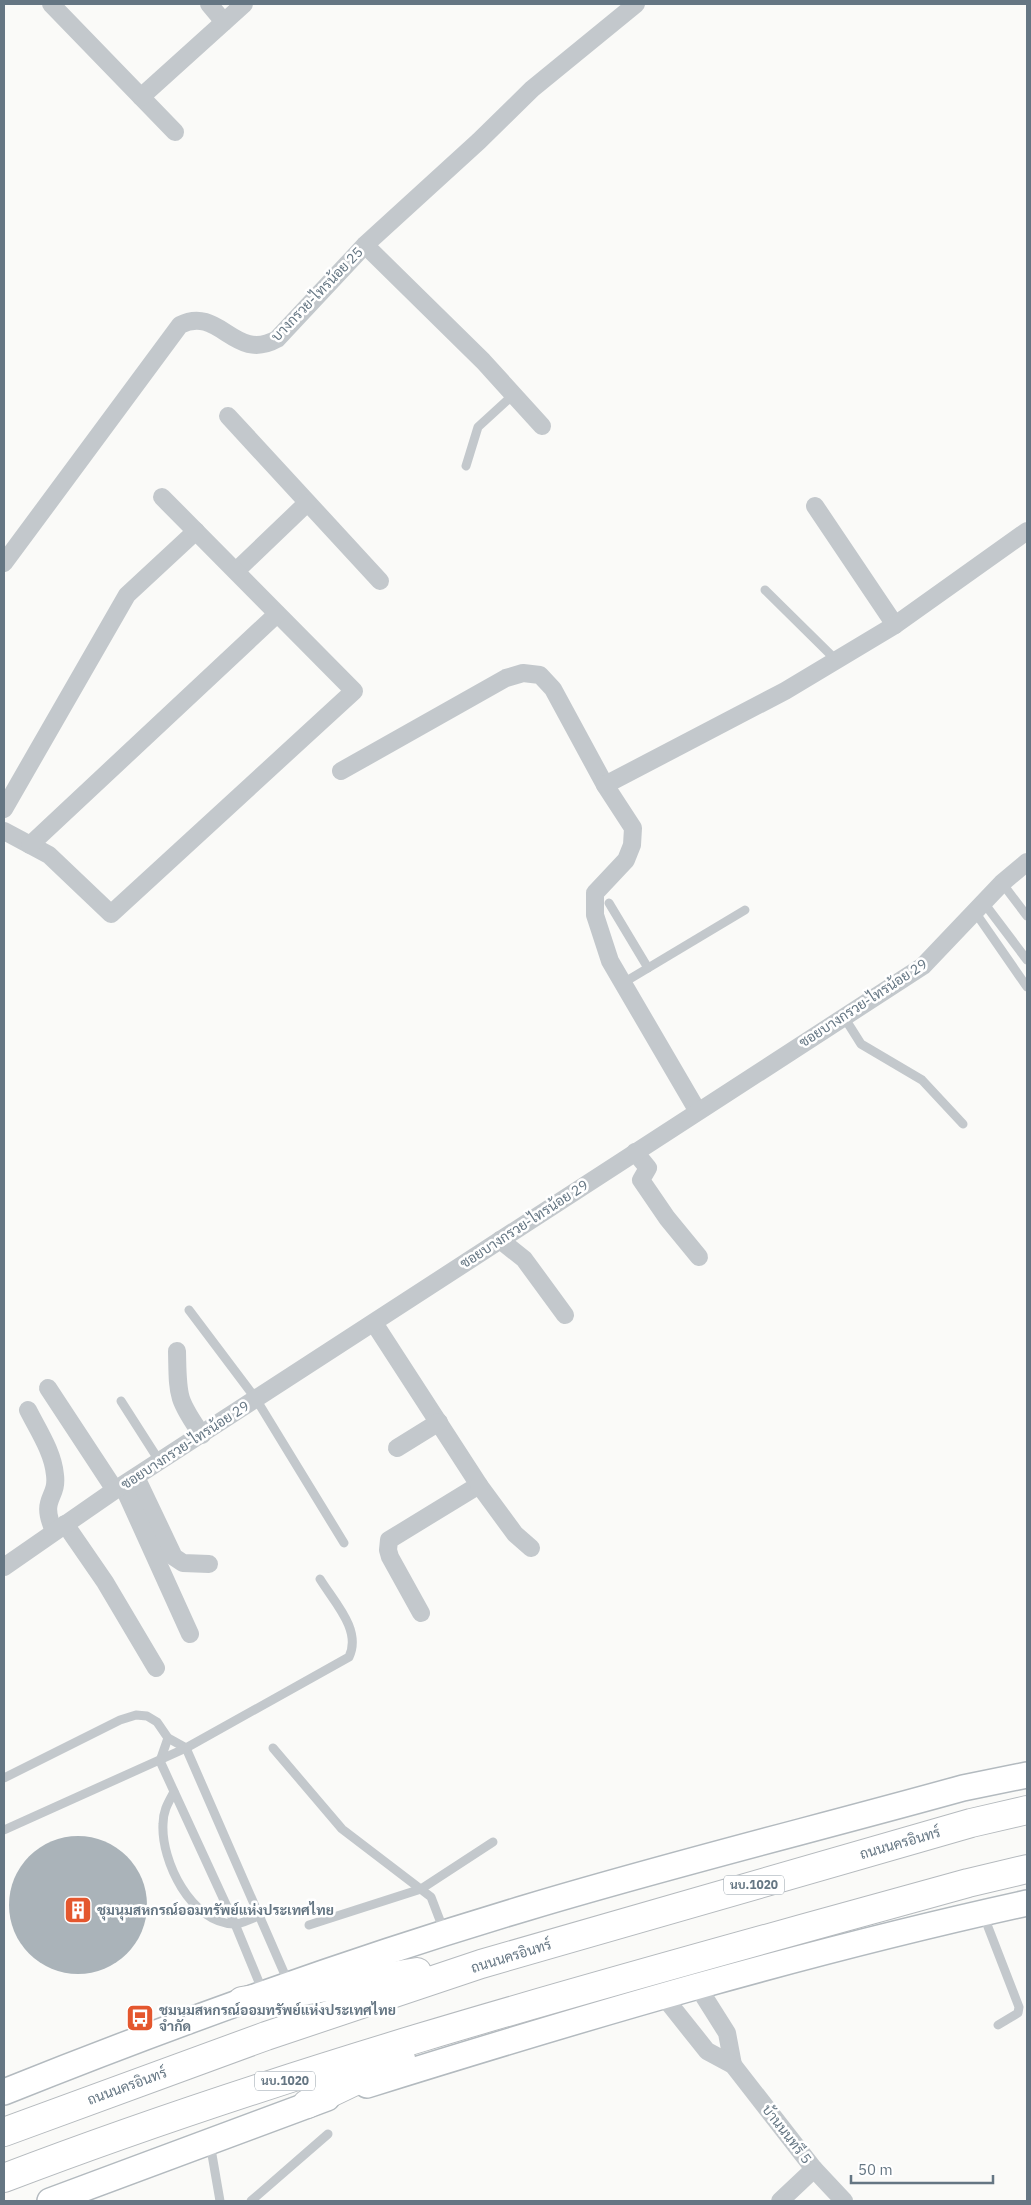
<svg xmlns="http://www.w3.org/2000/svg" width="1031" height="2205" font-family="'IBM Plex Sans',Sarabun,sans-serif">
<rect width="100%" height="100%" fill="#fafaf8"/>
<circle fill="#aab3b9" cx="78" cy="1905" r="69"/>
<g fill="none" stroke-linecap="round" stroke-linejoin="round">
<g stroke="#b3babf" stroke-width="28">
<g id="secondary">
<path d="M 367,2085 C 585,2017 804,1952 1027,1903"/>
<path d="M 4,2092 C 176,2023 351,1960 529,1907 C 672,1864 819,1828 963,1788 L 1027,1775"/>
<polyline points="50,2201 327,2098"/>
</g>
</g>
<g stroke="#b5babe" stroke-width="30">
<g id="primary">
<polyline points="242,2001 417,1972"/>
<polyline points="307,2104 401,2059"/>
<polyline points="4,2132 266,2036 481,1964 971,1823 1027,1810"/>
<path d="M 4,2178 C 318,2058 644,1973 968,1883 L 1027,1869"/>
</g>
</g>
<g stroke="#c3c8cc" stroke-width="9">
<polyline points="466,466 478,427 513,395"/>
<polyline points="765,590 836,660"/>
<polyline points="1002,883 1027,916"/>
<polyline points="609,903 648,968"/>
<polyline points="984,903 1027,960"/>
<polyline points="975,912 1027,987"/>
<polyline points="623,983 745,910"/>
<polyline points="844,1017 861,1044 922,1080 963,1124"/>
<polyline points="189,1310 256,1399 344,1543"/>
<polyline points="121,1401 160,1462"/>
<polyline points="168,1738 160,1761 235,1924 263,1992"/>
<polyline points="273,1748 342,1829 431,1897 444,1931"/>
<polyline points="4,1778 120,1720 136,1715 147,1716 157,1722 168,1738 186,1748 289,1984"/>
<path d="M 174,1792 C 168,1803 163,1811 163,1824 C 161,1861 191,1923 234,1924 C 242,1924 252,1918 259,1916"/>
<path d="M 4,1830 L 186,1748 L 349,1657 C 362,1630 334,1602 320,1579"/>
<polyline points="983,1914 1019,2007 1018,2013 998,2025"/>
<polyline points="309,1925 421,1889 493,1842"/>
<polyline points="210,2143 220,2201"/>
<polyline points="251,2201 328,2134"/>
</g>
<g stroke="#c3c8cc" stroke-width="18">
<polyline points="51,4 175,132"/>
<polyline points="209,4 224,22"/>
<polyline points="141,97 244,4"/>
<polyline points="365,245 483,361 542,426"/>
<polyline points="228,416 380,581"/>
<polyline points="815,506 895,625"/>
<path d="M 4,563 L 180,325 C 220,305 234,363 277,339 L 365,245 L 479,141 L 532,89 L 636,4"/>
<polyline points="236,571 307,503"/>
<polyline points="341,771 506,678 523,673 540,675 553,689 605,785 633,828 632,845 626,860 595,893 595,915 610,961 697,1110"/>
<polyline points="605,785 785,691 895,625 1027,531"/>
<polyline points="4,809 127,595 196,531"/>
<polyline points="4,831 49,855 111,914 354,691 162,497"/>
<polyline points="30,845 277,614"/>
<polyline points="635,1152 648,1168 641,1180 667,1218 699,1257"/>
<polyline points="500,1240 524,1259 565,1315"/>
<polyline points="374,1323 479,1485 389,1540 388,1550 390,1557 421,1613"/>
<path d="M 177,1351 C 178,1395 176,1398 202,1435"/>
<polyline points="48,1388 115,1490"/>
<path d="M 28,1410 C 38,1430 53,1452 55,1475 C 58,1500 39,1497 54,1531"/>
<polyline points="397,1448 439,1422"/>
<polyline points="136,1477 174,1557 183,1563 209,1564"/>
<polyline points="479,1485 515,1534 531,1548"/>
<polyline points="123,1486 190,1634"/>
<polyline points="65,1524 105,1582 156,1668"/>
<polyline points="4,1567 115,1490 923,966 1002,883 1027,862"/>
<polyline points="698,1987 727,2033 733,2065"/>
<polyline points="664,1997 707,2051 733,2065 814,2169 844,2201"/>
<polyline points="780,2201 814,2169"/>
</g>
<use href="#secondary" stroke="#fff" stroke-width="25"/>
<use href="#primary" stroke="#fff" stroke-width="28"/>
</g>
<defs>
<g id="building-square" transform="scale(1.4375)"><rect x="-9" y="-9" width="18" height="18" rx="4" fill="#e4572e" stroke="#fff"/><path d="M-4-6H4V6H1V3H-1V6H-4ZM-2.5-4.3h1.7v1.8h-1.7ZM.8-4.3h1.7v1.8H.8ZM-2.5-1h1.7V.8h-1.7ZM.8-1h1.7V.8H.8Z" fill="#fff"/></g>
<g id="bus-square" transform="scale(1.4375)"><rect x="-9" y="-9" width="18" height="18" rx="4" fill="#e4572e" stroke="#fff"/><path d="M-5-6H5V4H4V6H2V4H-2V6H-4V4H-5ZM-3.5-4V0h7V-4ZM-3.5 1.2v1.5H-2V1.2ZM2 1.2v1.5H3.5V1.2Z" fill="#fff"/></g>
</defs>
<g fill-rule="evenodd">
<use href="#building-square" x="78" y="1910"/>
<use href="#bus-square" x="140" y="2018"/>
</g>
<g text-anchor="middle" stroke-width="5" stroke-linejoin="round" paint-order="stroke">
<g fill="#fff" stroke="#939fa8" stroke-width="1">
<rect x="724" y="1875.5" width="60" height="19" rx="4"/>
<rect x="255" y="2071.5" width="60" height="19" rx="4"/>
</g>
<g font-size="12" font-weight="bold" fill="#657683">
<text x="754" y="1889">นบ.1020</text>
<text x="285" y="2085">นบ.1020</text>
</g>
<g font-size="14" fill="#657683" stroke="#fff">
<text transform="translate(317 294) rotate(-46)" y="5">บางกรวย-ไทรน้อย 25</text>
<text transform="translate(863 1003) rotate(-33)" y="5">ซอยบางกรวย-ไทรน้อย 29</text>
<text transform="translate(524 1224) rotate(-33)" y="5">ซอยบางกรวย-ไทรน้อย 29</text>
<text transform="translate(185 1445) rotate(-33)" y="5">ซอยบางกรวย-ไทรน้อย 29</text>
<text transform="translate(900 1843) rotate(-16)" y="5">ถนนนครอินทร์</text>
<text transform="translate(511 1956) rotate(-17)" y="5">ถนนนครอินทร์</text>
<text transform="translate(127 2086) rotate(-20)" y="5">ถนนนครอินทร์</text>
<text transform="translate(787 2134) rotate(52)" y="5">บ้านนนทรี 5</text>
</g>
<g font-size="14" font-weight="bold" fill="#657683" stroke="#fff" text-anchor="start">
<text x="97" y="1915">ชุมนุมสหกรณ์ออมทรัพย์แห่งประเทศไทย</text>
<text x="159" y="2015">ชุมนุมสหกรณ์ออมทรัพย์แห่งประเทศไทย<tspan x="159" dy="16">จำกัด</tspan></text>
</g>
</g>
<rect width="1031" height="2205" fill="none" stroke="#657683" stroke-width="10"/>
<path d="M851 2175v8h142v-8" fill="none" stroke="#657683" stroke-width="2.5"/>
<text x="858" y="2175" font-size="15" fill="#657683" stroke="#ffffff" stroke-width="4" paint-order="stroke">50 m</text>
</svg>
